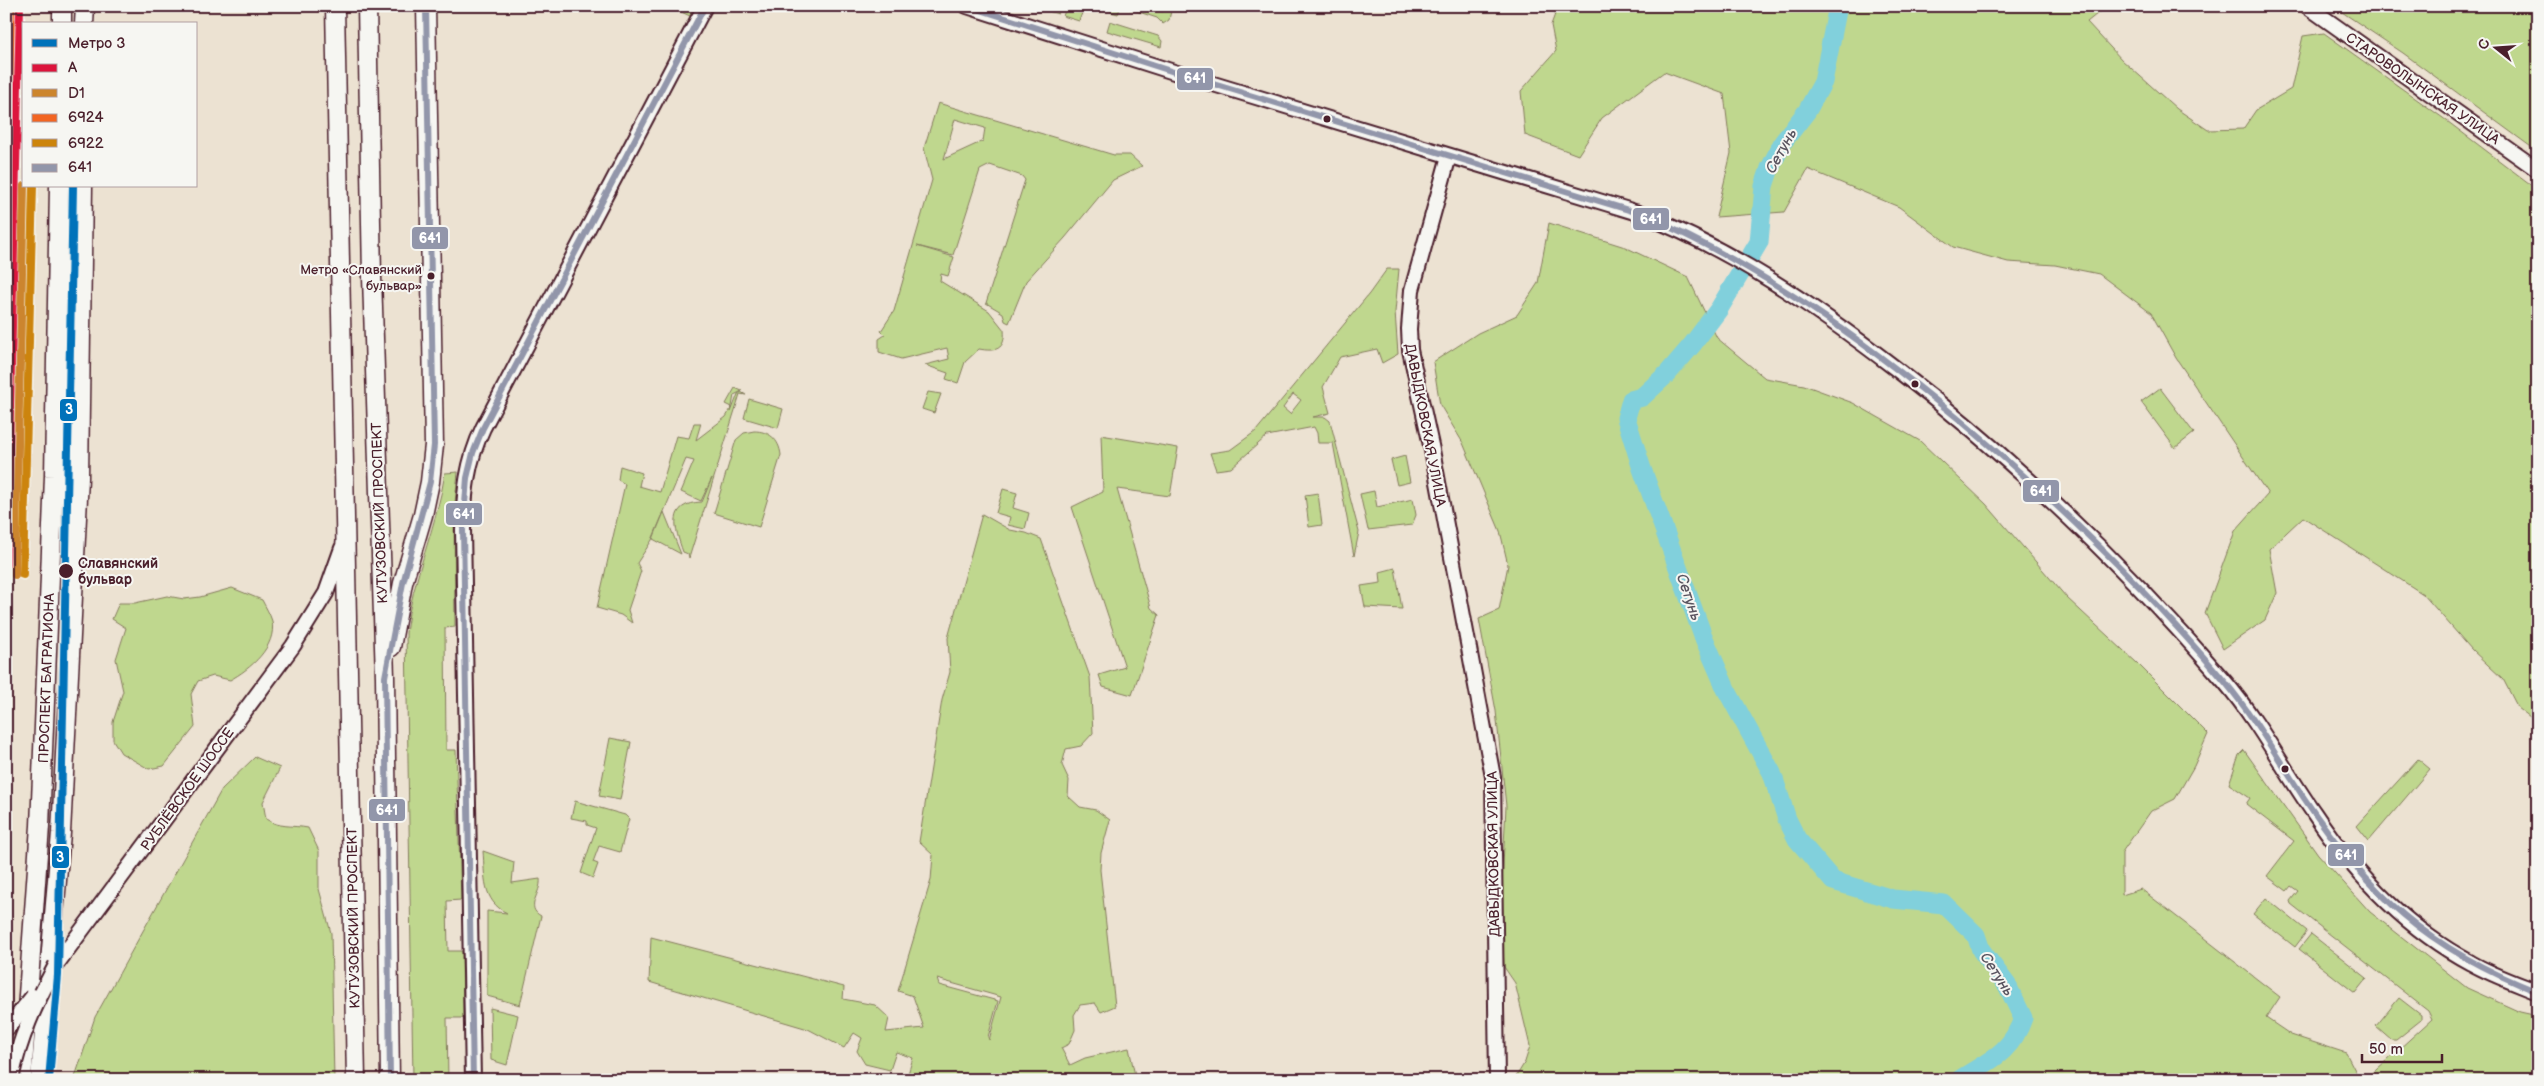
<svg xmlns="http://www.w3.org/2000/svg" width="2544" height="1086" font-family="'Balsamiq Sans',sans-serif">
<rect width="100%" height="100%" fill="#ece2d2"/>
<filter id="ink" filterUnits="userSpaceOnUse"><feTurbulence type="fractalNoise" baseFrequency=".02" numOctaves="2"/><feDisplacementMap in="SourceGraphic" scale="10" xChannelSelector="R" yChannelSelector="G"/><feConvolveMatrix kernelMatrix="1 2 1 2 8 2 1 2 1" color-interpolation-filters="sRGB"/></filter>
<g filter="url(#ink)">
<g fill="#bfd78e" stroke="#847b5c" fill-rule="evenodd">
<polygon points="668,6 698,6 690,16"/>
<polygon points="1032,6 1061,6 1058,14"/>
<polygon points="1112,6 1144,6 1163,12 1165,6 1172,6 1169,20 1163,24 1157,18 1121,6 1118,14 1111,12"/>
<polygon points="1558,6 2107,6 2087,22 2122,60 2177,109 2208,130 2243,129 2256,110 2291,89 2303,36 2324,33 2443,118 2538,190 2538,723 2518,708 2503,679 2472,650 2423,594 2303,517 2269,549 2277,593 2265,620 2223,649 2205,613 2235,531 2268,494 2176,358 2151,313 2099,274 2055,265 2008,262 1953,247 1899,207 1808,169 1784,212 1716,217 1731,153 1724,94 1664,72 1602,118 1578,155 1525,135 1521,91 1556,51 1551,25"/>
<polygon points="2333,6 2538,6 2538,152 2403,53"/>
<polygon points="1066,8 1082,13 1079,21 1063,16"/>
<polygon points="1110,21 1158,36 1162,41 1161,47 1107,31"/>
<path d="M 938,103 L 1114,155 L 1130,155 L 1142,166 L 1113,180 L 1065,238 L 1026,281 L 1009,323 L 1005,321 L 1003,313 L 986,303 L 1025,180 L 1022,176 L 990,165 L 980,170 L 953,255 L 917,246 L 954,257 L 948,276 L 941,274 L 940,281 L 989,311 L 1004,330 C 1006,350 995,352 979,349 L 965,362 L 958,383 L 946,379 L 948,373 L 925,365 L 949,359 L 947,348 L 901,359 L 879,352 L 879,339 L 885,335 L 881,331 L 894,311 L 932,180 L 924,148 ZM 955,119 L 985,128 L 983,141 L 944,159 Z"/>
<polygon points="1549,223 1625,247 1688,277 1717,338 1765,378 1804,385 1853,403 1920,441 1986,504 2067,598 2137,663 2208,734 2194,766 2175,799 2151,811 2122,852 2122,895 2141,889 2280,997 2266,1018 2291,1035 2346,1053 2360,1080 1514,1080 1525,1062 1530,1046 1515,983 1504,967 1501,905 1506,806 1496,711 1479,619 1499,610 1508,565 1500,531 1463,443 1440,405 1433,362 1478,333 1517,315 1538,283"/>
<path d="M 1387,269 L 1399,269 L 1395,312 L 1398,354 L 1382,363 L 1377,349 L 1340,357 L 1323,387 L 1330,413 L 1313,417 L 1325,417 L 1330,421 L 1359,532 L 1354,556 L 1333,443 L 1318,443 L 1317,433 L 1314,427 L 1267,436 L 1231,468 L 1216,470 L 1210,453 L 1230,450 L 1256,431 L 1369,294 ZM 1293,394 L 1301,400 L 1290,414 L 1283,408 Z"/>
<path d="M 735,388 L 742,391 L 734,395 L 731,412 L 738,394 L 741,392 L 746,395 L 740,394 L 689,558 L 688,554 L 683,552 C 675,529 666,503 702,502 L 712,478 L 701,501 L 681,492 L 694,461 L 686,459 L 652,540 L 637,563 L 641,571 L 628,610 L 632,623 L 621,615 L 597,608 L 625,484 L 618,480 L 620,466 L 642,473 L 639,486 L 660,492 L 676,436 L 689,438 L 694,423 L 701,423 L 696,440 L 726,417 L 732,407 L 726,404 Z"/>
<polygon points="2160,388 2194,433 2175,448 2141,402"/>
<polygon points="928,392 941,394 934,413 922,409"/>
<polygon points="749,399 783,409 778,428 744,418"/>
<path d="M 754,431 C 769,431 779,439 781,455 L 759,527 L 714,513 L 736,440 L 744,433 Z"/>
<polygon points="1101,435 1178,448 1170,496 1117,489 1151,608 1159,615 1132,695 1103,687 1099,675 1125,667 1072,507 1103,492"/>
<polygon points="1405,456 1410,482 1397,485 1391,460"/>
<path d="M 458,472 L 454,513 L 455,627 L 445,628 L 446,750 L 456,750 L 461,900 L 447,901 L 448,951 L 462,951 L 463,1018 L 447,1018 L 448,1080 L 413,1080 L 406,633 C 412,578 437,527 445,473 Z"/>
<polygon points="1003,489 1017,493 1013,508 1029,513 1025,529 1008,525 1010,517 996,513"/>
<polygon points="1374,491 1377,507 1413,499 1416,515 1412,525 1368,530 1360,494"/>
<polygon points="1318,493 1322,525 1309,527 1305,495"/>
<polygon points="664,512 681,554 653,539"/>
<path d="M 982,514 L 1010,530 L 1026,533 L 1041,539 L 1090,677 L 1093,733 L 1081,746 L 1066,749 L 1062,765 L 1069,780 L 1068,796 L 1080,807 L 1096,810 L 1110,820 L 1101,853 L 1100,870 L 1115,1006 L 1101,1012 L 1095,1003 L 1080,1005 L 1074,1015 L 1075,1030 L 1069,1044 L 1061,1048 L 1070,1065 L 1085,1058 L 1129,1048 L 1136,1080 L 906,1080 L 913,1058 L 896,1052 L 890,1070 L 865,1064 L 857,1051 L 862,1038 L 854,1033 L 844,1048 L 808,1029 L 649,982 L 651,937 L 844,987 L 843,999 L 875,1005 L 889,1018 L 886,1032 L 924,1028 L 913,996 L 898,991 L 931,880 L 933,855 L 919,842 L 942,700 L 950,672 L 948,638 ZM 937,979 L 1001,997 L 989,1040 L 988,1037 L 998,1001 L 939,985 Z"/>
<polygon points="1395,568 1402,609 1365,607 1361,586 1381,583 1380,572"/>
<path d="M 232,588 L 262,600 C 265,606 270,614 272,621 C 277,647 250,669 230,680 L 213,676 L 198,681 L 191,694 L 195,727 L 164,766 L 149,769 L 121,753 L 113,740 L 113,722 L 123,691 L 116,659 L 126,628 L 112,619 L 119,603 L 135,603 L 167,596 L 184,599 L 200,597 Z"/>
<polygon points="610,738 631,742 620,800 599,796"/>
<polygon points="2244,750 2318,854 2370,912 2467,988 2520,1012 2538,1016 2538,1080 2365,1080 2432,1019 2428,1011 2291,904 2290,901 2298,891 2291,886 2287,891 2267,876 2294,841 2246,804 2250,798 2229,784 2239,755"/>
<path d="M 255,757 L 280,768 L 263,802 L 266,819 C 278,828 293,825 308,828 L 319,851 L 319,889 L 331,933 L 334,1080 L 74,1080 L 95,1017 L 222,789 Z"/>
<polygon points="2418,759 2430,769 2369,841 2357,826"/>
<polygon points="575,801 625,815 629,819 620,852 599,846 593,862 598,864 593,878 581,873 596,828 587,825 587,821 571,818"/>
<path d="M 483,851 L 514,862 L 512,883 L 540,879 C 542,893 524,907 541,916 L 520,1005 L 487,996 L 487,911 L 507,913 C 482,901 485,876 483,851 Z"/>
<polygon points="2266,898 2307,931 2295,947 2253,914"/>
<polygon points="2311,934 2367,978 2355,993 2299,949"/>
<polygon points="2399,998 2421,1015 2421,1020 2396,1040 2392,1040 2376,1026"/>
<polygon points="490,1008 518,1015 507,1065 491,1060"/>
</g>
<g fill="none" stroke-linecap="round" stroke-linejoin="round">
<path stroke="#81d0dc" stroke-width="19" d="M 1838,6 L 1823,82 L 1807,111 L 1783,142 L 1770,168 L 1764,186 L 1759,242 L 1719,309 L 1692,345 L 1668,373 L 1642,397 L 1631,400 L 1626,418 L 1642,469 L 1703,636 L 1726,689 L 1772,773 L 1787,819 L 1797,839 L 1833,881 L 1893,899 L 1944,904 L 1976,935 L 1981,950 L 2007,985 L 2023,1018 C 2011,1054 1988,1061 1959,1080"/>
<g stroke="#4a1f2b" stroke-width="18">
<g id="minor">
<path d="M 967,6 L 1177,73 L 1635,212 C 1731,248 1814,306 1895,368 C 2016,461 2125,566 2225,682 C 2259,722 2284,770 2314,813 C 2354,873 2407,929 2471,963 C 2492,975 2515,983 2538,992"/>
<polyline points="2307,6 2538,170"/>
<polyline points="1449,156 1412,290 1409,329 1410,350 1432,450 1493,777 1497,1080"/>
<polyline points="56,965 293,646 326,593 342,548"/>
<path d="M 473,1080 L 463,530 C 464,493 467,462 483,428 L 705,6"/>
</g>
</g>
<g stroke="#4a1f2b" stroke-width="21">
<g id="major">
<polyline points="335,6 356,1080"/>
<polyline points="367,6 372,277 385,677 390,1080"/>
<polyline points="62,24 62,6"/>
<polyline points="84,24 85,6"/>
<polyline points="391,647 403,583 423,515 430,482 434,445 426,6"/>
<polyline points="22,1080 40,826 54,476 59,186"/>
<polyline points="40,1080 61,833 79,478 83,186"/>
</g>
</g>
<use href="#minor" stroke="#f6f6f2" stroke-width="14"/>
<use href="#major" stroke="#f6f6f2" stroke-width="18"/>
<g stroke="#4a1f2b" stroke-width="18" stroke-linecap="butt">
<g id="minor-bridge">
<polyline points="6,1030 33,996"/>
<path d="M 11,1080 C 19,1038 36,1003 56,965"/>
</g>
</g>
<use href="#minor-bridge" stroke="#f6f6f2" stroke-width="14"/>
<g stroke="#f6f6f2" stroke-width="10">
<g id="bus-1">
<path d="M 968,6 L 1177,73 L 1635,212 C 1756,262 1861,338 1961,421 C 2056,501 2146,588 2225,682 C 2255,718 2278,759 2304,798 C 2369,895 2428,949 2538,992"/>
<polyline points="390,1080 385,677 403,583 430,482 434,445 426,6"/>
<polyline points="473,1080 463,530 467,478 473,453 483,428 705,6"/>
</g>
</g>
<use href="#bus-1" stroke="#9296aa" stroke-width="6"/>
<g stroke="#f6f6f2" stroke-width="11">
<polyline id="rail-1" points="6,565 20,6"/>
</g>
<g stroke="#f6f6f2" stroke-width="11">
<polyline id="rail-2" points="15,575 24,186"/>
</g>
<g stroke="#f6f6f2" stroke-width="11">
<polyline id="rail-3" points="6,209 11,6"/>
</g>
<g stroke="#f6f6f2" stroke-width="11">
<polyline id="rail-4" points="23,575 33,186"/>
</g>
<use href="#rail-1" stroke="#dc143c" stroke-width="8"/>
<use href="#rail-2" stroke="#cc852d" stroke-width="8"/>
<use href="#rail-3" stroke="#f26522" stroke-width="8"/>
<use href="#rail-4" stroke="#cc840b" stroke-width="8"/>
<g stroke="#f6f6f2" stroke-width="11">
<polyline id="metro-1" points="49,1080 58,975 73,186"/>
</g>
<use href="#metro-1" stroke="#0072ba" stroke-width="8"/>
</g>
</g>
<g fill="#4a1f2b" stroke="#f6f6f2" stroke-width="2">
<circle cx="1327" cy="119" r="4.5"/>
<circle cx="431" cy="276" r="4.5"/>
<circle cx="1915" cy="384" r="4.5"/>
<circle cx="66" cy="571" r="8"/>
<circle cx="2285" cy="769" r="4.5"/>
</g>
<g text-anchor="middle" stroke-width="4" stroke-linejoin="round" paint-order="stroke">
<g font-size="13" fill="#4a1f2b" stroke="#f6f6f2" text-anchor="end">
<text x="422" y="274">Метро «Славянский<tspan x="422" dy="16">бульвар»</tspan></text>
</g>
<g font-size="14" fill="#4a1f2b" stroke="#f6f6f2">
<text transform="translate(2423 88) rotate(35)" y="5">СТАРОВОЛЫНСКАЯ УЛИЦА</text>
<text transform="translate(1426 425) rotate(79)" y="5">ДАВЫДКОВСКАЯ УЛИЦА</text>
<text transform="translate(379 513) rotate(-92)" y="5">КУТУЗОВСКИЙ ПРОСПЕКТ</text>
<text transform="translate(46 678) rotate(-88)" y="5">ПРОСПЕКТ БАГРАТИОНА</text>
<text transform="translate(187 789) rotate(-54)" y="5">РУБЛЁВСКОЕ ШОССЕ</text>
<text transform="translate(1493 854) rotate(-91)" y="5">ДАВЫДКОВСКАЯ УЛИЦА</text>
<text transform="translate(353 918) rotate(-91)" y="5">КУТУЗОВСКИЙ ПРОСПЕКТ</text>
</g>
<g font-size="14" font-weight="bold" fill="#4a1f2b" stroke="#f6f6f2" text-anchor="start">
<text x="78" y="568">Славянский<tspan x="78" dy="16">бульвар</tspan></text>
</g>
<g font-size="15" font-style="italic" fill="#5a5460" stroke="#f6f6f2">
<text transform="translate(1781 151) rotate(-61)" y="5">Сетунь</text>
<text transform="translate(1689 597) rotate(71)" y="5">Сетунь</text>
<text transform="translate(1997 974) rotate(57)" y="5">Сетунь</text>
</g>
</g>
<g stroke="#f6f6f2" stroke-width="2">
<rect x="1176" y="67" width="38" height="24" rx="5" fill="#9296aa"/>
<rect x="1632" y="207" width="38" height="24" rx="5" fill="#9296aa"/>
<rect x="411" y="226" width="38" height="24" rx="5" fill="#9296aa"/>
<rect x="59" y="398" width="19" height="24" rx="5" fill="#0072ba"/>
<rect x="2022" y="479" width="38" height="24" rx="5" fill="#9296aa"/>
<rect x="445" y="502" width="38" height="24" rx="5" fill="#9296aa"/>
<rect x="368" y="798" width="38" height="24" rx="5" fill="#9296aa"/>
<rect x="2327" y="843" width="38" height="24" rx="5" fill="#9296aa"/>
<rect x="51" y="845" width="19" height="24" rx="5" fill="#0072ba"/>
</g>
<g font-size="14" text-anchor="middle" font-weight="bold" fill="#fff">
<text x="1195" y="83">641</text>
<text x="1651" y="224">641</text>
<text x="430" y="243">641</text>
<text x="69" y="414">3</text>
<text x="2041" y="496">641</text>
<text x="464" y="519">641</text>
<text x="387" y="815">641</text>
<text x="2346" y="860">641</text>
<text x="60" y="862">3</text>
</g>
<rect width="2544" height="1086" fill="none" stroke="#f6f6f2" stroke-width="25"/>
<rect x="12" y="12" width="2519" height="1061" fill="none" stroke="#4a1f2b" stroke-width="2" filter="url(#ink)"/>
<rect x="22" y="22" width="175" height="165" fill="#f6f6f2" stroke="#b1a0a2"/>
<rect x="32" y="39" width="25" height="8" fill="#0072ba" stroke="#b1a0a2"/>
<text x="68" y="48" font-size="15" fill="#4a1f2b">Метро 3</text>
<rect x="32" y="64" width="25" height="8" fill="#dc143c" stroke="#b1a0a2"/>
<text x="68" y="72" font-size="15" fill="#4a1f2b">A</text>
<rect x="32" y="89" width="25" height="8" fill="#cc852d" stroke="#b1a0a2"/>
<text x="68" y="98" font-size="15" fill="#4a1f2b">D1</text>
<rect x="32" y="114" width="25" height="8" fill="#f26522" stroke="#b1a0a2"/>
<text x="68" y="122" font-size="15" fill="#4a1f2b">6924</text>
<rect x="32" y="139" width="25" height="8" fill="#cc840b" stroke="#b1a0a2"/>
<text x="68" y="148" font-size="15" fill="#4a1f2b">6922</text>
<rect x="32" y="164" width="25" height="8" fill="#9296aa" stroke="#b1a0a2"/>
<text x="68" y="172" font-size="15" fill="#4a1f2b">641</text>
<g transform="translate(2496 48) rotate(287)" stroke="#f6f6f2" stroke-width="4" paint-order="stroke">
<path d="M0-4L9 19L0 12L-9 19Z" fill="#4a1f2b"/>
<text y="-8" font-size="14" font-weight="bold" text-anchor="middle" fill="#4a1f2b">С</text>
</g>
<path d="M2362 1054v8h80v-8" fill="none" stroke="#4a1f2b" stroke-width="2.5"/>
<text x="2369" y="1054" font-size="15" fill="#4a1f2b" stroke="#f6f6f2" stroke-width="4" paint-order="stroke">50 m</text>
</svg>
